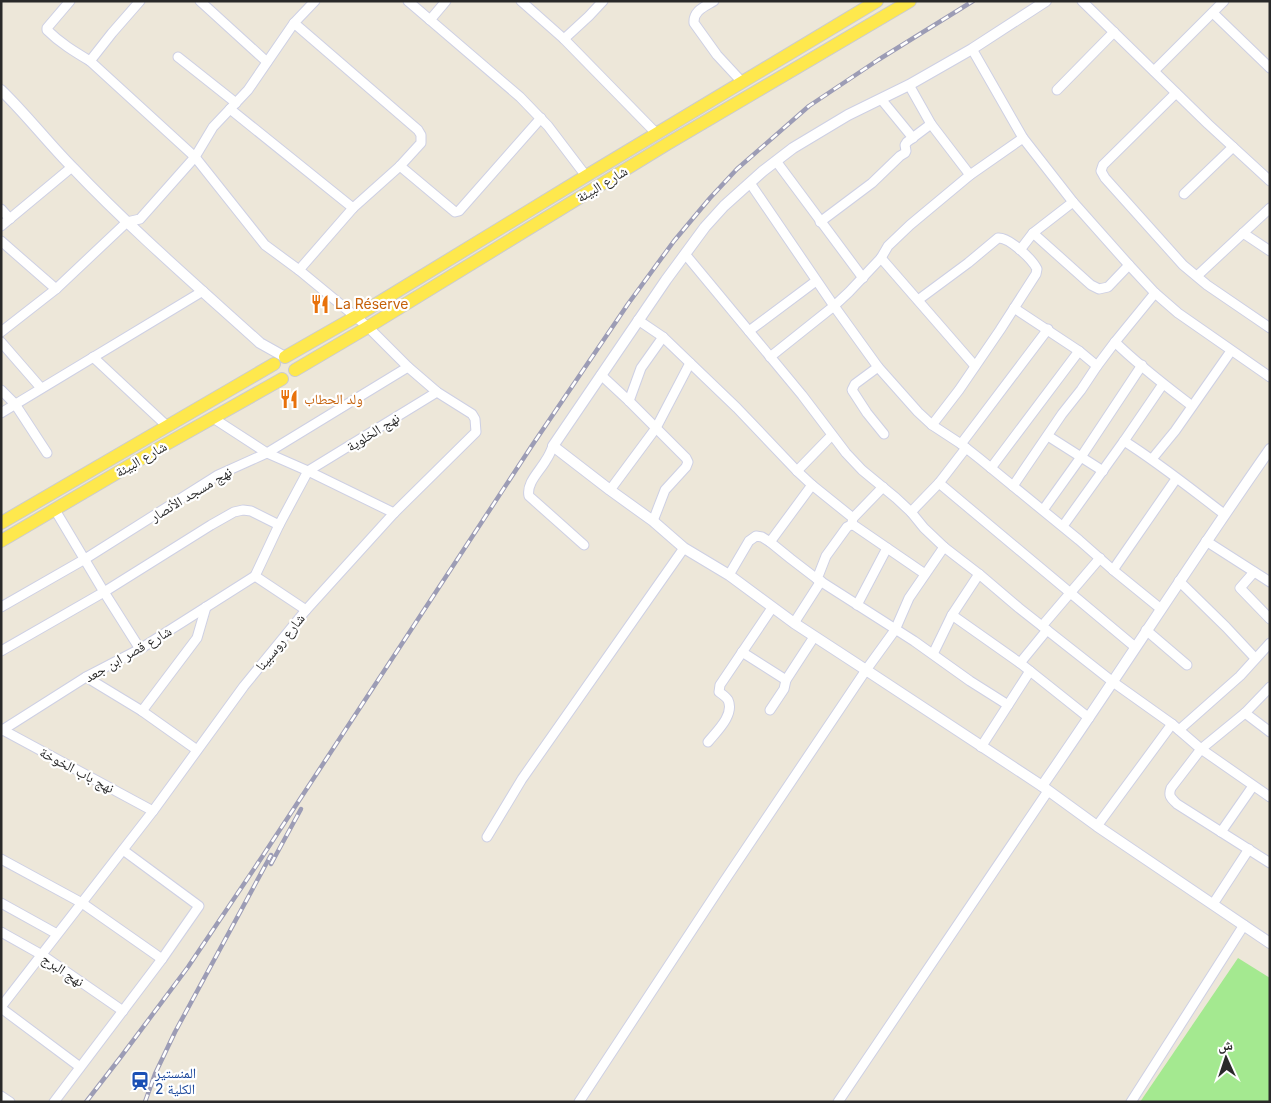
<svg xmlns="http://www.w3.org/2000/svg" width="1271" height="1103" font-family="Inter,'Noto Naskh Arabic',sans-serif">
<rect width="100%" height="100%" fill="#ede7d9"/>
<polygon fill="#a4e990" points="1238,958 1270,978 1270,1102 1140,1102"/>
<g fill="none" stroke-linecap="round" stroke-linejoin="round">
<g stroke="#ced0e4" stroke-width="11">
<g id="minor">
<path d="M 70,1 L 47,28 L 47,30 C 60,43 75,52 90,61"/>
<polyline points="200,1 267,62"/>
<polyline points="408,1 520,97 548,126 586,176"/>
<polyline points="521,1 564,39 656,133"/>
<path d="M 714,1 C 704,7 693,11 694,23 L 717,55 L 742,82"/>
<polyline points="1082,1 1208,124 1270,181"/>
<polyline points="1213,13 1270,68"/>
<polyline points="430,20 446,1"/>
<polyline points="294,23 418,130 421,135 421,143 400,166 353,208 299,270"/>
<polyline points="564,39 589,16 603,1"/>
<polyline points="972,49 1023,138 1073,202 1129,265 1155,293 1178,313 1270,377"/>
<polyline points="178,57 236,103"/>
<polyline points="1154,71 1224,1"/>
<polyline points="909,85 931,124 970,175"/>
<polyline points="1057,90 1114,32"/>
<polyline points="1176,93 1103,165 1101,171 1105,178 1183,265 1207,285 1270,328"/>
<polyline points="881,99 913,138"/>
<polyline points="230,109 353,208"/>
<polyline points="776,161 863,278"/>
<polyline points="400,166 455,212 459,211 541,118"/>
<polyline points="750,183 834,306 878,367 918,412 932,425 961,444 980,459 1079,540 1113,570 1161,609"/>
<polyline points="1184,194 1233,147"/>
<polyline points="1,209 10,219"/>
<polyline points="820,222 872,183 900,156 905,153 906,151 905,145 907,142 931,124"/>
<polyline points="1,226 72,167"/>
<polyline points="1033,233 1091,285 1099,289 1108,287 1129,265"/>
<polyline points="1243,233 1270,251"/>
<polyline points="1,241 56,289"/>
<polyline points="1020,250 1033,233 1073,202"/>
<polyline points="685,254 802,395 846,453 862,470 896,498 911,512 924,528 944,547 979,574 1019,608 1113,682 1172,724 1201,749 1270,797"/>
<polyline points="881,258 975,366"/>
<polyline points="1197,276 1270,208"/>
<path d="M 918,300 L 968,263 L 998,238 C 1009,237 1032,259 1037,269 L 1036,274 L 1000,330 L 959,390 L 932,425"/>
<polyline points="1014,308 1079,351 1097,366"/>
<polyline points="638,320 663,337 737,408 797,471 812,485 853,518"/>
<polyline points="749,331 816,281"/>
<polyline points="1,332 56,289 127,222 140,219 195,157 213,127 248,90 294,23 315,1"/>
<polyline points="1,342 41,388"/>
<path d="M 1115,342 C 1138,365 1166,386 1192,406"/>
<polyline points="93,357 167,426"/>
<polyline points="770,357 834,306 849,292 881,258 888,246 910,225 970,175 1023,138"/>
<polyline points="878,367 855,384 852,390 867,413 884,434"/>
<polyline points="601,375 629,401 686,458 688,462 686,467 665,490 653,521"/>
<polyline points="1,390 15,404 47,453"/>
<polyline points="629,401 641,368 663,337"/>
<polyline points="1,413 203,291"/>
<polyline points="213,418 267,453 308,471 394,513"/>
<polyline points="1048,436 1103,471"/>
<path d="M 1124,441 C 1159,463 1191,489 1224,514"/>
<polyline points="961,444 1048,329"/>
<path d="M 553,446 C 551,451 549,456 546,460 C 540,471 526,483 529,496 L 584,545"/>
<polyline points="1152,459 1175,431 1231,351"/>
<polyline points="991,468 1079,351"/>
<polyline points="797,471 832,435"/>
<polyline points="939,483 1135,647"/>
<polyline points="1013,486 1062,414 1081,390 1097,366 1115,342 1155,293"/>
<polyline points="610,490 656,428 690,363"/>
<polyline points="55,510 104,592 140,649"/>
<polyline points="1043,510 1081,457 1142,365"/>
<polyline points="911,512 939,483 966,448"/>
<polyline points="852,523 853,518 883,487"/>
<polyline points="1063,526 1124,441 1163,384"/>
<polyline points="1206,541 1270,582"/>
<polyline points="770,542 812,485"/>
<polyline points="1113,570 1176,479"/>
<polyline points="1254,572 1240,588 1270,619"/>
<polyline points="729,575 749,541 756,536 762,537 770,542 791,559 817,579 914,641 970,681 1008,705"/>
<polyline points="255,576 279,525 308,471 437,392"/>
<polyline points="255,576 306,610"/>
<polyline points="817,579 826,556 847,527 851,525 855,526 925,574"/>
<polyline points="1179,581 1226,627 1255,658"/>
<polyline points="857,605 887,548"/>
<polyline points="1,607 85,559 218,475 267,453 408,367"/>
<polyline points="952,615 1020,663 1089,718"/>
<polyline points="794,623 821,581"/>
<polyline points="1042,626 1100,558"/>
<polyline points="1146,630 1187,665"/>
<polyline points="1,651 104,592 211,525 234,512 243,510 251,511 279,525"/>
<polyline points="742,652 786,680"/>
<polyline points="933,654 952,615 979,574"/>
<polyline points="1020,663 1047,630"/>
<polyline points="86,677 142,711 197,750"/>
<path d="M 1270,687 L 1245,713 L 1201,749 L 1171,788 C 1168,796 1171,798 1177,804 L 1270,863"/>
<polyline points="770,710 784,689 786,680 814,637"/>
<polyline points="142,711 197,638 206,607"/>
<polyline points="1245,713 1270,732"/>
<polyline points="1,729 153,811"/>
<polyline points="1179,730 1240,676 1270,643"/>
<polyline points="1,731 86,677 140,649 255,576"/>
<path d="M 708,742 C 716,732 735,715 728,700 C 726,697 722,694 719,692 L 720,685 L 772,608"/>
<polyline points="981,747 1030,671"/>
<polyline points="1097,826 1172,724"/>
<polyline points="1221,832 1253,786"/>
<polyline points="487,837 522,779 684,548"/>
<polyline points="1,859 82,903 162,959"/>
<polyline points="1,903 57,934"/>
<polyline points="1213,904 1249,849"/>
<polyline points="1,932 42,955 123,1011"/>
<polyline points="1,1007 153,811 244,686 306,610 394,513 476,432 475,419 472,414 437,392 408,367 368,327 299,270 265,245 195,157 90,61 112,33 140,1"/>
<polyline points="1,1008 80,1067"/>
<polyline points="1,1096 10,1102"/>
<polyline points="54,1102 162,959 199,906 123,850"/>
<polyline points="579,1102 723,883 866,670 895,630 909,598 944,547"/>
<polyline points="838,1102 1048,791"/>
<polyline points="1131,1102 1244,925"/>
</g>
</g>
<g stroke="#ced0e4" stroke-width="12">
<g id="tertiary">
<polyline points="1046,1 972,49 909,85 848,115 793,148 763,171 724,206 705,227 666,280 553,446 610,490 653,521 684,548 729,575 794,623 866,670 1042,786 1097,826 1270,943"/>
<path d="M 1,90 C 27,115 48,143 73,168 C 132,230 197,286 260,343 L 285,357"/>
<path d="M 1042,786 C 1119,675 1192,560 1270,449"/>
</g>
</g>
<g stroke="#ccc" stroke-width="14">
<g id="primary">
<polyline points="285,357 355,317 586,176 877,1"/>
<polyline points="295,370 368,327 667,144 910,1"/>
<polyline points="1,523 274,364"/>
<polyline points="1,541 161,447 282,379"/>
</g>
</g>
<use href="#minor" stroke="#fff" stroke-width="9"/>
<use href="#tertiary" stroke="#fff" stroke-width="10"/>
<use href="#primary" stroke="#fee84d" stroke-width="12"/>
<g stroke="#9c9cb5" stroke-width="4.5">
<g id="rail">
<polyline points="271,864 301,809"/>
<polyline points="86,1102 120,1058 188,967 262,857 531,447 628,304 674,241 710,198 737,169 809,106 878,60 973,1"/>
<polyline points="145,1102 155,1074 175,1032 271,855"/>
</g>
</g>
<use href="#rail" stroke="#fff" stroke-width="2.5" stroke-dasharray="8" stroke-linecap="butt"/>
</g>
<defs>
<g id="restaurant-bare" transform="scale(1.5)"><path d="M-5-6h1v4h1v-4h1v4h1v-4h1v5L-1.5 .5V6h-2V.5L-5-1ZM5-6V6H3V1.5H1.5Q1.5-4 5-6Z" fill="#e8710a" stroke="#fff" stroke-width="2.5" paint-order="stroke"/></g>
<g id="station-bare" transform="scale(1.5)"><path d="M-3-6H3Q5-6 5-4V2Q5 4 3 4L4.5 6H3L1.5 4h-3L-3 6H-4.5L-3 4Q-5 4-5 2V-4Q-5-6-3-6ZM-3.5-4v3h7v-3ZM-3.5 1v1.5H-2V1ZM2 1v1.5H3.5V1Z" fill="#1a4fb4" stroke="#fff" stroke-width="2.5" paint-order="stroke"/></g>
</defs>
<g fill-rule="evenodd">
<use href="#restaurant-bare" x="320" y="304"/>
<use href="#restaurant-bare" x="289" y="399"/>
<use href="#station-bare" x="140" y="1081"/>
</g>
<g text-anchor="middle" stroke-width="4.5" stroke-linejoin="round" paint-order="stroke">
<g font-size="14" fill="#292929" stroke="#fff">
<text transform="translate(602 184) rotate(-31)" y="5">شارع البيئة</text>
<text transform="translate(373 432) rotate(-32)" y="5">نهج الخلوية</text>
<text transform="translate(141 459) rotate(-30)" y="5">شارع البيئة</text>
<text transform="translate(191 494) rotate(-31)" y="5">نهج مسجد الأنصار</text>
<text transform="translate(280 642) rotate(-51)" y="5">شارع روسبينا</text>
<text transform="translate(128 654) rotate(-30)" y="5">شارع قصر ابن جعد</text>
<text transform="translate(77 770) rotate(28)" y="5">نهج باب الخوخة</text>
<text transform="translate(63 970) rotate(34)" y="5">نهج البرج</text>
</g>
<g font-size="14" fill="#c56008" stroke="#fff" text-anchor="start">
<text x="335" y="309">La Réserve</text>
<text x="304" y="404">ولد الحطاب</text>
</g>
<g font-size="14" fill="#164399" stroke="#fff" text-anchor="start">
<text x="155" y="1078">المنستير<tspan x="155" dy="16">الكلية 2</tspan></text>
</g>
</g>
<rect width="1271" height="1103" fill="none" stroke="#292929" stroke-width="5"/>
<g transform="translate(1226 1058) rotate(357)" stroke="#ffffff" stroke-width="4" paint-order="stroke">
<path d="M0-4L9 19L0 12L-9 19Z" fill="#292929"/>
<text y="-8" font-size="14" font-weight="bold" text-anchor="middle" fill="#292929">ش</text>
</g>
</svg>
